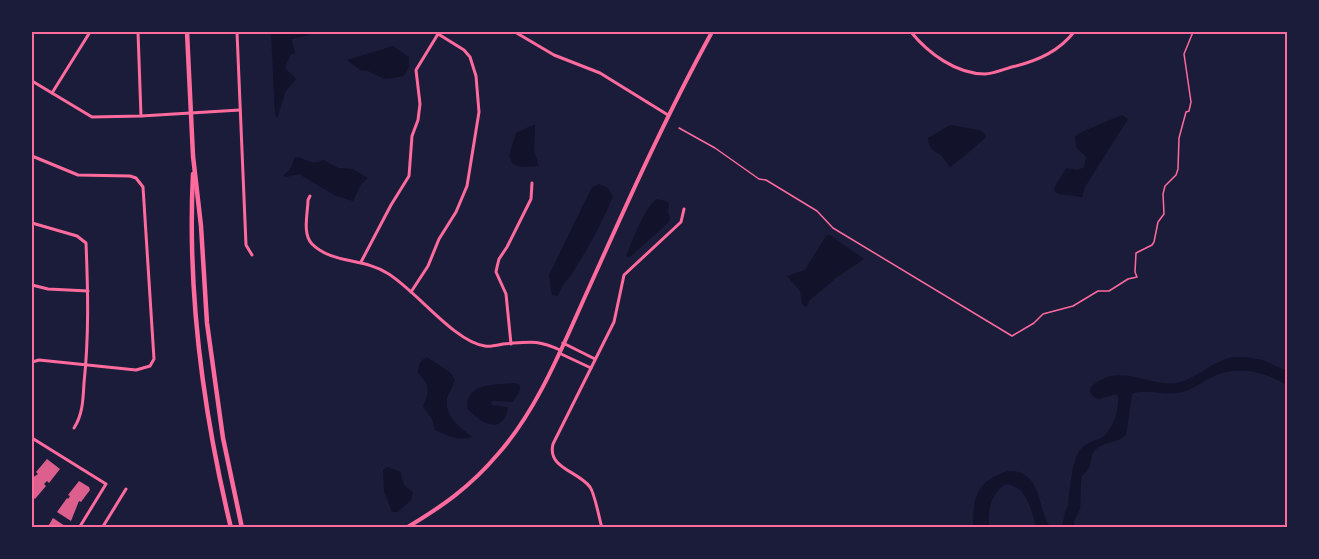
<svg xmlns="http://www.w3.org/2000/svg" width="1319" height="559" font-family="Lato,sans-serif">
<rect width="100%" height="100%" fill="#1b1b3a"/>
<g fill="#12122b">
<polygon points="271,32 307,32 309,35 292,39 295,54 291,54 285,68 296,79 286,91 277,118 275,114"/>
<polygon points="393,46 409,57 409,67 404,76 385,79 368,71 360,70 347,60"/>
<polygon points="1122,115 1128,119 1085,187 1082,197 1059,194 1055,192 1054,188 1066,168 1078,170 1084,167 1086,157 1076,147 1075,136 1084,131"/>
<polygon points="533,125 535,125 534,152 539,166 521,167 513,164 509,156 516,133"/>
<path d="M 950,125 L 979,130 L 984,133 L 986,137 L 967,154 L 950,167 C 947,163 943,157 939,154 C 932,149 929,149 928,138 Z"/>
<path d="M 295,157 C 307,158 309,166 324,160 L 338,168 L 353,169 L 368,178 L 361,184 L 353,201 L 336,196 L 299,174 L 286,177 L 283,175 L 290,170 Z"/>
<path d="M 599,184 L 608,188 L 613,196 C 601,226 586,252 569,278 C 562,284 562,290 557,296 L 552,295 L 549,275 L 592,187 Z"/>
<path d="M 657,199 L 666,201 L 669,204 L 668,212 L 670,218 L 669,222 L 630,257 L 626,256 C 632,242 645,206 657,199 Z"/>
<polygon points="830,235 864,259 836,278 809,301 808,305 805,307 802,304 800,291 787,276 805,270 826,236"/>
<path d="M 427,357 L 451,373 L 455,380 C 453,386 449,393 447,398 C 444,416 461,428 472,437 C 459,442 447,435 435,430 L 432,419 L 423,406 C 430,391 430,385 418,373 C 418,365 420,361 427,357 Z"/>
<path d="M 1244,357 L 1263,360 L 1287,371 L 1287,385 C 1265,372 1237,364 1212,377 C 1200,383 1191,391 1178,393 C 1163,396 1146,388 1132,394 L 1126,435 C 1117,444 1103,441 1095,450 C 1088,458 1095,465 1082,476 C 1080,487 1081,497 1080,508 C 1078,515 1073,520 1074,527 L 1062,527 L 1065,512 L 1068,506 C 1069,495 1072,465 1077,455 C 1086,438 1098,443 1106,434 C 1114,426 1121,405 1117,394 C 1107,395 1095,405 1090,391 L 1091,387 C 1120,361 1147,387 1176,383 C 1194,380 1208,365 1226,359 C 1231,357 1238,357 1244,357 Z"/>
<path d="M 515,383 L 520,385 L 520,390 L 513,402 L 493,401 L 491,402 L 492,405 L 508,407 C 503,437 480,423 467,408 C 466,382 495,385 515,383 Z"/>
<path d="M 387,467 L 401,472 C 402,483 404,486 413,492 L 411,500 L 398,512 L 392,512 L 384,491 L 383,470 Z"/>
<path d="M 1008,471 C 1042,470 1037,508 1050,527 L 1036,527 C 1031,510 1028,487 1006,484 C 990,493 988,511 989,527 L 973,527 C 973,496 977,481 1008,471 Z"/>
</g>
<g fill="#dd5f8e">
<polygon points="47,459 60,469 49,483 47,481 44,484 46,486 35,499 32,496 32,478 38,474 36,472"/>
<polygon points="79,481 89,487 90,490 81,502 79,501 71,521 57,512 67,498 68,499 70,496 68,495"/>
<polygon points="53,518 68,528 47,528"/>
</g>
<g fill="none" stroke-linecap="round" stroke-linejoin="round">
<polyline stroke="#ff6b9d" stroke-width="1.5" points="679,128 715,148 759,179 766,180 817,211 833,228 1012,336 1034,323 1043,314 1073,306 1098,291 1109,291 1128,279 1137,277 1135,272 1136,253 1152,245 1154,242 1158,222 1164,214 1163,194 1165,186 1176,175 1178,169 1179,138 1186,112 1189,111 1191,102 1184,54 1193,32"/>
<g stroke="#ff6b9d" stroke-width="3">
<polyline points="138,32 141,116"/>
<polyline points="237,32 246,245 252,255"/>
<polyline points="515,32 554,55 600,73 668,115"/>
<path d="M 911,32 C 928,53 956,74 985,74 C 994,74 1006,68 1016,66 C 1039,60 1059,51 1074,32"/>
<polyline points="32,81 92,117 141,116 240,110"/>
<polyline points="52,93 90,32"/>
<polyline points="32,156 78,175 130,176 136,178 143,187 154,359 150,366 136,370 39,360 32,362"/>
<path d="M 310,196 L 308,200 C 308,212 302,234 312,244 C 332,264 364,258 387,273 C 415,289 454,342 485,346 C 490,347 498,345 503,344 C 529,342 537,339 560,350"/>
<path d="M 32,223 L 77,236 L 86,243 C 88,291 89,336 84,383 C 83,399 83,414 74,428"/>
<polyline points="361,262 391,205 409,176 412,136 418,120 420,104 416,70 438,34"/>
<polyline points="32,285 48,289 88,291"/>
<polyline points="411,292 428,266 439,239 456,212 467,186 479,112 476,76 470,57 464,50 435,32"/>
<polyline points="563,343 595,359"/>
<polyline points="511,344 506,294 496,272 497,267 499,259 507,247 531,199 532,183"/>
<polyline points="559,353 591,368"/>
<polyline points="32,438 106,484 79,528"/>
<polyline points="102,528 126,489"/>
<path d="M 602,528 C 599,518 595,494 590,487 C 578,471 547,468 553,444 L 614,322 L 624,275 L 681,222 L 684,209"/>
</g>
<path stroke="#ff6b9d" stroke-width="4" d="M 406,528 C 443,506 470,487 498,454 C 538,409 563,345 588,290 C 627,203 666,116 712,32"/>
<g stroke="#ff6b9d" stroke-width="4.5">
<polyline points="187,32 193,156 201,226 207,323 223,438 242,528"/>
<path d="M 193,174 C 187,293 203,412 231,528"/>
</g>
</g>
<rect width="1319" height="559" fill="none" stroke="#1b1b3a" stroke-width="66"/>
<rect x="33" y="33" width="1253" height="493" fill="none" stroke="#ff6b9d" stroke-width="2"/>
</svg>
